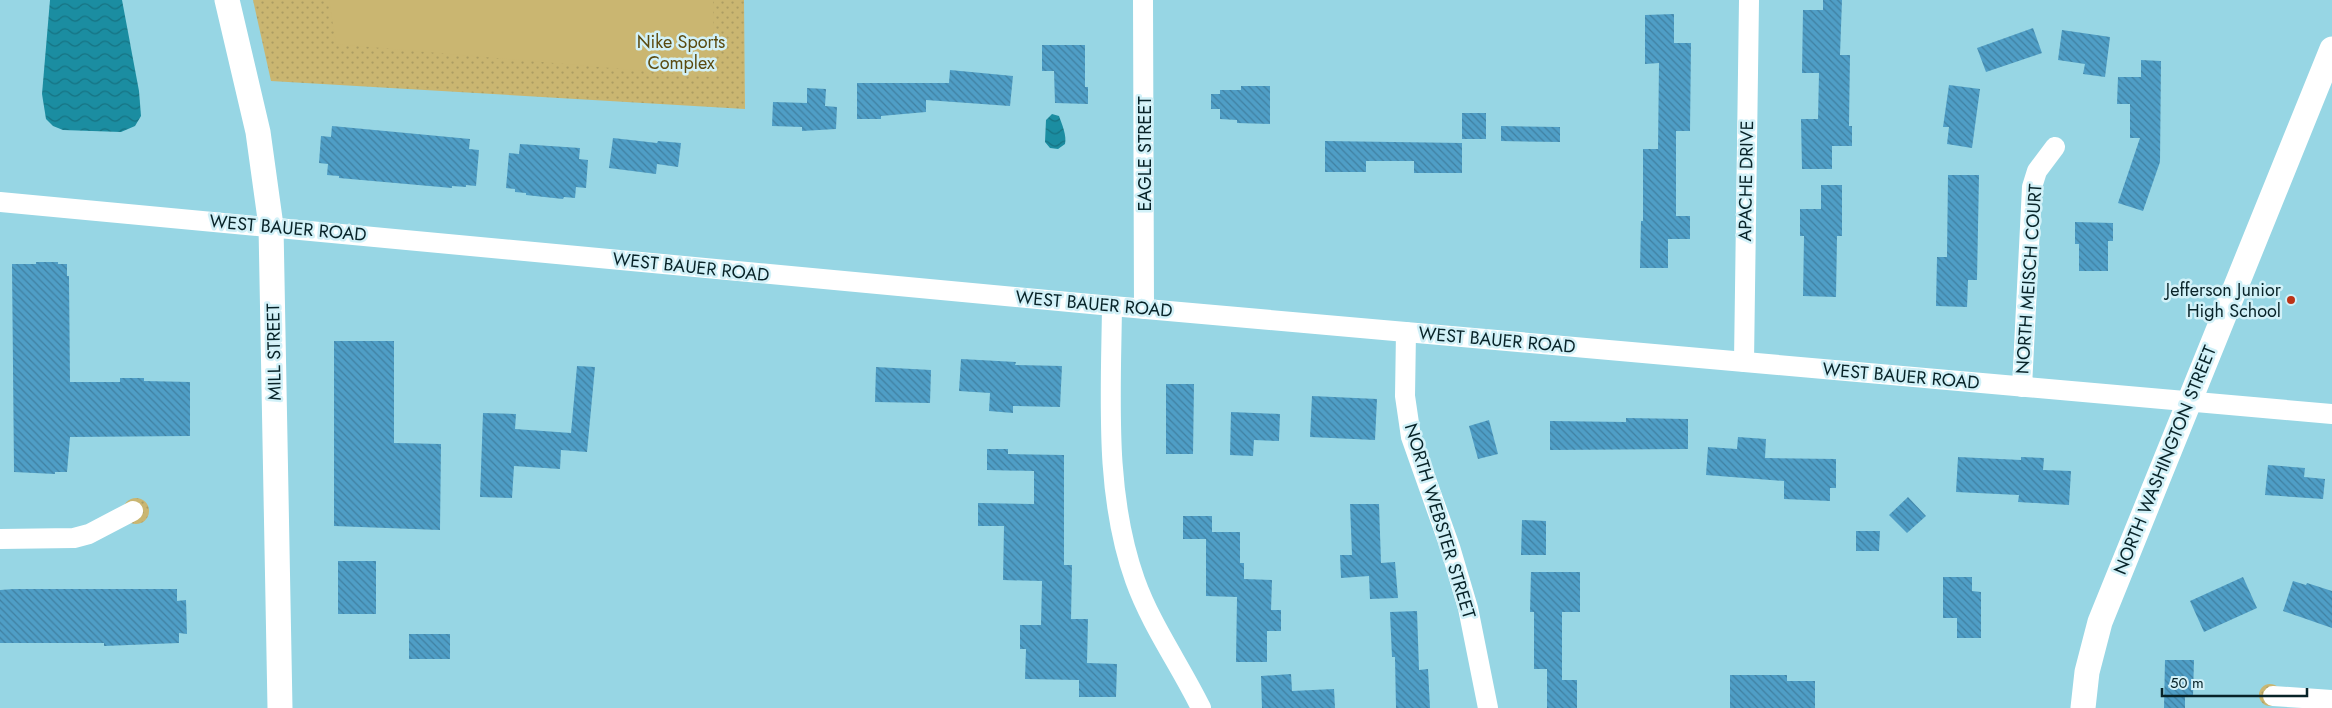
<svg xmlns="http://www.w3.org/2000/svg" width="2332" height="708" font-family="Jost,sans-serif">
<defs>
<pattern id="grass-dots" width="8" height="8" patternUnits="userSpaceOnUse" patternTransform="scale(1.25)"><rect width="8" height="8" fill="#cab671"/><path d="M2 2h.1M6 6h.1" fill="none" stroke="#ac9c62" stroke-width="1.8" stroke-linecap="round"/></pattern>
<pattern id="water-waves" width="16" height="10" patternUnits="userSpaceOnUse" patternTransform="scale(1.25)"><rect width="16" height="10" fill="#1b8da1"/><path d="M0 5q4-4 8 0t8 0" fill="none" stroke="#167383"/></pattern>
<pattern id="building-back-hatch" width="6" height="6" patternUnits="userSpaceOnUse" patternTransform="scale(1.25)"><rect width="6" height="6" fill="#4f9ec6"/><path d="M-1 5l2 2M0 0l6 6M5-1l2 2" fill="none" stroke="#4080a1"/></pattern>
</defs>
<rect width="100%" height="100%" fill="#97d6e4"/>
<g fill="url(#grass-dots)">
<polygon points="253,0 744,0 745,109 271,81"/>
<circle cx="136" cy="511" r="13"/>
<circle cx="2270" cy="695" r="11"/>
</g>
<polygon fill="#cab671" points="329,0 713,0 714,77 336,44"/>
<g fill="url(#water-waves)">
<polygon points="50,0 122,0 139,91 141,116 135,126 121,132 63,130 53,126 46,119 42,94"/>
<path d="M 1052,114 L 1059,116 C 1062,124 1067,136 1065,144 L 1058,149 L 1050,148 L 1045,142 L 1046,120 Z"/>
</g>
<g fill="url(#building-back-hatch)">
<polygon points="1823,0 1842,0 1840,55 1850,55 1849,126 1852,126 1852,146 1832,146 1832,169 1802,169 1801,119 1818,119 1819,73 1802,73 1803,10 1823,10"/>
<polygon points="1674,14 1674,43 1691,43 1690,131 1676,131 1676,216 1690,216 1690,239 1668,239 1668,268 1640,268 1641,221 1643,221 1643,149 1658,149 1659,63 1645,64 1645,15"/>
<polygon points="2033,28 2042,53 1986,72 1977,48"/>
<polygon points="2062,30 2110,37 2105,77 2083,74 2085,64 2058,60"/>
<polygon points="1042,45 1085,45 1085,87 1088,87 1088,104 1055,103 1054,71 1042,71"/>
<polygon points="2141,60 2161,61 2160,162 2143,211 2118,203 2140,138 2130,138 2130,104 2117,104 2118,77 2141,77"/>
<polygon points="950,70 1013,76 1010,106 926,100 926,112 881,116 881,119 857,119 857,83 949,83"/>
<polygon points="1949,85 1980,89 1972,148 1947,144 1949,127 1943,127"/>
<polygon points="1241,86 1270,86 1270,124 1237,123 1237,120 1220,119 1220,109 1211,109 1211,94 1220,94 1220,90 1241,90"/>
<polygon points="807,88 826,89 825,106 837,107 836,129 802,131 802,127 772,126 773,102 807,103"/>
<rect x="1462" y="113" width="24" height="26"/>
<polygon points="332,126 470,139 469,149 479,150 476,186 466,185 466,187 452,186 452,188 339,178 339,176 327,175 328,164 319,163 321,136 331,137"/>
<polygon points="1501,126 1560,127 1560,142 1501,141"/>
<polygon points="613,138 657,143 658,141 681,143 678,167 657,164 656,174 609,168"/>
<polygon points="1325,141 1462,143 1462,173 1414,173 1414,161 1366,161 1366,172 1325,172"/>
<polygon points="520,144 580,148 579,159 588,160 586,188 576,187 575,198 564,197 563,199 526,195 526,193 515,192 515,189 506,188 509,153 519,154"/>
<polygon points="1948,175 1979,175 1977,280 1968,280 1967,307 1936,306 1937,257 1947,257"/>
<polygon points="1821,185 1842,185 1842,236 1837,236 1836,297 1803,296 1804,236 1800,236 1800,209 1821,209"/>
<polygon points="2075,222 2113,223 2113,241 2108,241 2108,271 2079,271 2079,244 2075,244"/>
<polygon points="36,262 58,262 58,264 67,264 67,276 69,276 70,382 120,382 120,378 144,378 144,381 190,382 190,436 70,437 67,472 55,472 55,474 14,472 12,264 36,264"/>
<polygon points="334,341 394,341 394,443 441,444 440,530 334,526"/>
<polygon points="961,359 1016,362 1015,365 1062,366 1060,407 1013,406 1013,413 989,411 990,393 959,391"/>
<polygon points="577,366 595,367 587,452 561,450 560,469 514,466 512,498 480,497 483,413 516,414 515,429 571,433"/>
<polygon points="876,367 931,370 930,403 875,402"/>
<polygon points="1166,384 1194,384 1193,454 1166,454"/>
<polygon points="1312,396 1377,399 1375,440 1310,437"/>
<polygon points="1231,412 1280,414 1279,441 1254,440 1253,456 1230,455"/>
<polygon points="1626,418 1688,419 1688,449 1550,450 1550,421 1626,422"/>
<polygon points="1489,420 1498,454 1478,459 1469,426"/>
<polygon points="1738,437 1766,439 1765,458 1836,459 1836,488 1830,488 1830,501 1784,499 1784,481 1706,475 1708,447 1737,449"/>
<polygon points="987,449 1008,449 1008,454 1064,455 1064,565 1072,565 1071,619 1088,619 1087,663 1117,664 1116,697 1079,697 1079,680 1025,679 1026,649 1020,649 1020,625 1041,625 1042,581 1003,580 1004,526 978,526 978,503 1034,504 1034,471 987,470"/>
<polygon points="1958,457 2021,460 2021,457 2044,458 2043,470 2071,471 2069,505 2018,502 2019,495 1956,492"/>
<polygon points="2268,465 2305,468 2304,477 2325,479 2323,499 2265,495"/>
<polygon points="1908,497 1926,516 1907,533 1889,515"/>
<polygon points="1350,504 1379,504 1381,563 1395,562 1398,598 1370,599 1369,576 1341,578 1340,555 1352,555"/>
<polygon points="1183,516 1212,516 1212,532 1240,532 1240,563 1244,563 1244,579 1272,580 1271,610 1281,610 1281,631 1267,631 1267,662 1236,662 1237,597 1206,596 1206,539 1183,539"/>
<polygon points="1522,520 1546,521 1546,555 1521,555"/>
<polygon points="1856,531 1880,531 1879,551 1856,551"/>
<rect x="338" y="561" width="38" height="53"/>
<polygon points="1531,572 1580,572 1580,612 1562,612 1562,680 1577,680 1577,708 1547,708 1547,669 1534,669 1534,612 1530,612"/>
<polygon points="1943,577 1972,577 1972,591 1981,592 1981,638 1957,638 1957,618 1943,618"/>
<polygon points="2243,577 2257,608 2204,632 2190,601"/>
<polygon points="2293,581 2306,585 2307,583 2332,591 2332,628 2283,611"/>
<polygon points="14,589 177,589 177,601 186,600 187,634 179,633 179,643 104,646 104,643 0,643 0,590"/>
<polygon points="1417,611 1419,670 1428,669 1430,708 1396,708 1395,657 1392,657 1390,612"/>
<rect x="409" y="634" width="41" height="25"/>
<polygon points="2165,660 2194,660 2193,696 2185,696 2185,708 2164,708"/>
<polygon points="1291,674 1292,691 1334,689 1335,708 1262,708 1261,676"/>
<polygon points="1730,675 1787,675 1787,681 1815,681 1815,708 1730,708"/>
</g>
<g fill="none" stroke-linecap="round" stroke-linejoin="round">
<g stroke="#fff" stroke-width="20">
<polyline points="1143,0 1144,309"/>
<polyline points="0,202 1112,306 2332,414"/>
<path d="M 1112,306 C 1111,397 1104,493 1135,580 C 1151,625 1180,665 1201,708"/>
<polyline points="1406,332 1405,396 1411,437 1450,547 1468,608 1488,708"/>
<polyline points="1744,362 1749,0"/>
<polyline points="2022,387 2032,187 2037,171 2055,147"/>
<polyline points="0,539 74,538 89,534 133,511"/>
<polyline points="2273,696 2332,700"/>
</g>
<g stroke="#fff" stroke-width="25">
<polyline points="227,0 258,132 271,226 280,708"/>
<polyline points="2083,708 2087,672 2100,622 2332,49"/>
</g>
</g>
<circle fill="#bd3316" stroke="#d2f1f8" stroke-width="2" cx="2291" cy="300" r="5"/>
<g text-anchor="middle" stroke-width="5" stroke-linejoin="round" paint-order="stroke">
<g font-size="18" fill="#5a4a10" stroke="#d2f1f8">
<text x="681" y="48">Nike Sports<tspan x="681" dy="21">Complex</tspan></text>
</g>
<g font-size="18" fill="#082328" stroke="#d2f1f8">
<text transform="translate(1145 154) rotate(-90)" y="6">EAGLE STREET</text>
<text transform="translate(1746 181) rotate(-89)" y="6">APACHE DRIVE</text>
<text transform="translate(288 228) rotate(5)" y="6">WEST BAUER ROAD</text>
<text transform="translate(691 267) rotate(6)" y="6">WEST BAUER ROAD</text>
<text transform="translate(2029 279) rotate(-86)" y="6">NORTH MEISCH COURT</text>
<text transform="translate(1094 304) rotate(5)" y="6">WEST BAUER ROAD</text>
<text transform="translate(1497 340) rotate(5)" y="6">WEST BAUER ROAD</text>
<text transform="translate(274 352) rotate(-91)" y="6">MILL STREET</text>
<text transform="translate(1901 376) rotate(5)" y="6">WEST BAUER ROAD</text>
<text transform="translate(2165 460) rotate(-68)" y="6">NORTH WASHINGTON STREET</text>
<text transform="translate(1440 521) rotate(73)" y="6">NORTH WEBSTER STREET</text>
</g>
<g font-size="18" fill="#082328" stroke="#d2f1f8" text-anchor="end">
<text x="2281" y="296">Jefferson Junior<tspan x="2281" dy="21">High School</tspan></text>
</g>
</g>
<path d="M2162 688v8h145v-8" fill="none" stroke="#082328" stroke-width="2.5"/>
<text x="2170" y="688" font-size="15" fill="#082328" stroke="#d2f1f8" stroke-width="4" paint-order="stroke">50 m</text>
</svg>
